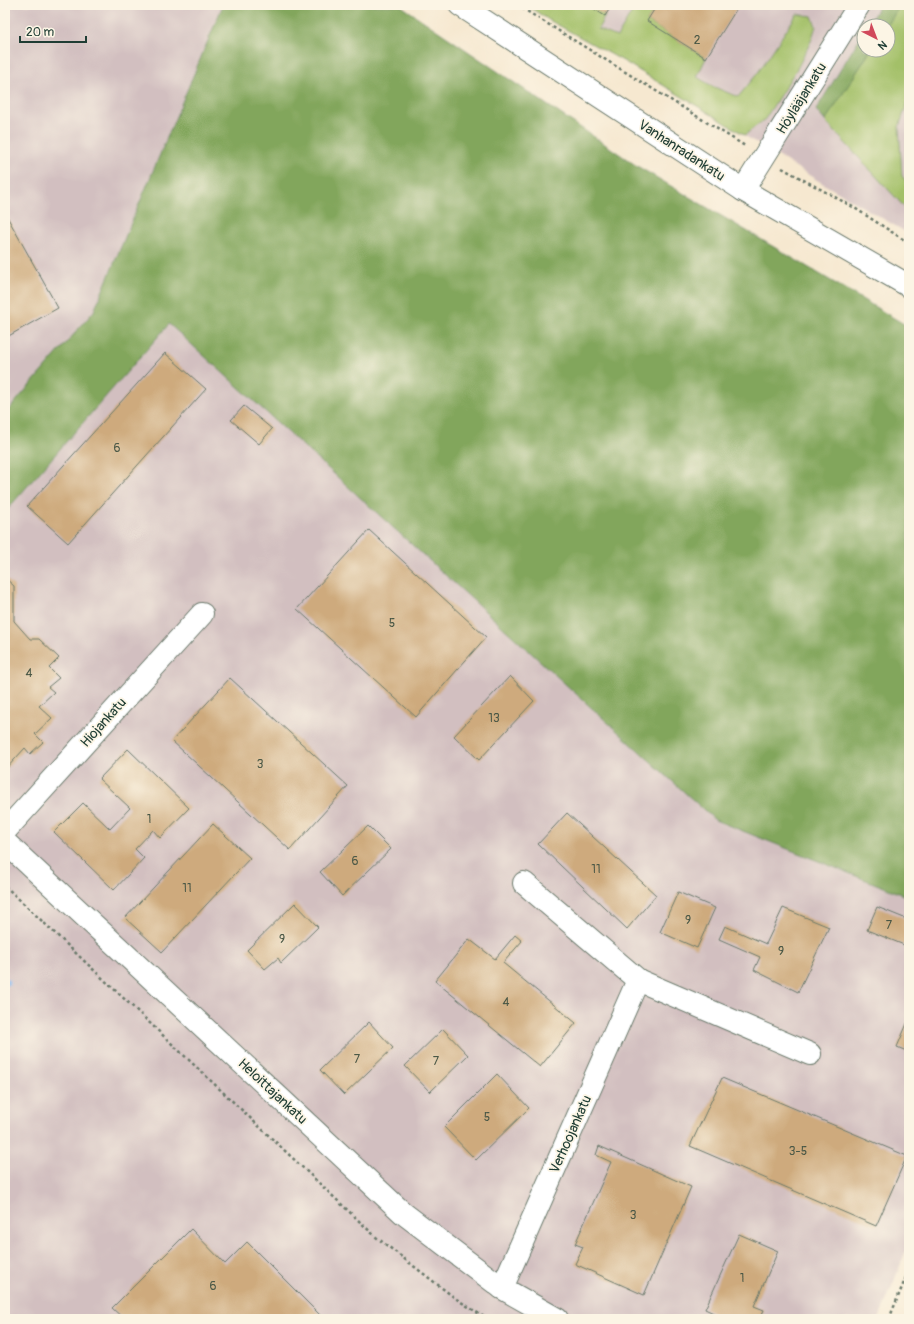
<svg xmlns="http://www.w3.org/2000/svg" width="914" height="1324" font-family="Pangolin,sans-serif">
<rect width="100%" height="100%" fill="#fcf5e5"/>
<filter id="ink" filterUnits="userSpaceOnUse"><feTurbulence type="fractalNoise" baseFrequency=".025" numOctaves="2"/><feDisplacementMap in="SourceGraphic" scale="8" xChannelSelector="R" yChannelSelector="G"/><feConvolveMatrix kernelMatrix="1 2 1 2 8 2 1 2 1" color-interpolation-filters="sRGB"/></filter>
<filter id="wash" filterUnits="userSpaceOnUse"><feTurbulence type="fractalNoise" baseFrequency=".012" numOctaves="4" result="noise"/><feDisplacementMap in="SourceGraphic" scale="16" xChannelSelector="R" yChannelSelector="G"/><feGaussianBlur stdDeviation="0.9" result="paint"/><feColorMatrix in="noise" values="0 0 0 0 0 0 0 0 0 0 0 0 0 0 0 0 0 1.4 0 .05"/><feComposite in="paint" operator="in"/></filter>
<g filter="url(#wash)">
<rect width="100%" height="100%" fill="#f6e8d0"/>
<g fill="#d2bfc0" fill-rule="evenodd">
<polygon points="5,5 223,5 94,311 5,414"/>
<path d="M 526,5 L 909,5 L 909,234 L 817,180 L 625,62 L 549,20 ZM 864,26 L 888,26 L 888,50 L 864,50 Z"/>
<polygon points="169,324 715,820 909,897 909,1243 879,1319 5,1319 5,512"/>
</g>
<g fill="#a3c068" stroke="#617e4e">
<polygon points="526,5 588,5 605,16 598,29 617,37 636,5 657,5 647,21 706,58 697,77 712,86 738,97 757,74 797,14 812,16 816,26 811,41 798,67 765,119 745,135 625,62 549,20"/>
<polygon points="900,5 909,5 909,98 899,127 902,176 909,185 909,212 825,121 871,50 888,50 888,26 887,26"/>
</g>
<g fill="#82a65c" stroke="#507248">
<polygon points="223,5 400,5 637,166 909,327 909,897 715,820 169,324 5,512 5,414 94,311"/>
<polygon points="880,5 900,5 887,26 867,26"/>
<polygon points="864,31 864,50 871,50 825,121 816,110"/>
</g>
<g fill="none" stroke-linecap="round" stroke-linejoin="round">
<polyline stroke="#82b5ef" stroke-width="7" points="5,982 6,982"/>
</g>
<g id="blocks">
<g fill="#ceaa7d">
<polygon points="588,5 612,5 605,16"/>
<polygon points="657,5 739,5 706,58 647,21"/>
<polygon points="5,213 58,308 5,338"/>
<polygon points="165,353 206,389 68,543 27,506"/>
<polygon points="244,406 272,429 259,444 231,420"/>
<polygon points="369,530 486,637 416,717 297,609"/>
<polygon points="5,578 14,586 14,621 30,639 39,639 59,658 49,668 59,678 48,687 54,692 39,706 52,718 35,734 43,742 30,754 25,748 5,770"/>
<polygon points="510,676 534,701 479,760 454,736"/>
<polygon points="230,678 348,786 290,850 172,741"/>
<polygon points="128,749 189,808 160,838 153,830 135,849 144,858 114,890 54,832 83,803 110,829 130,808 99,779"/>
<polygon points="567,813 656,895 627,929 538,844"/>
<polygon points="213,824 250,858 162,952 125,918"/>
<polygon points="368,826 391,849 342,896 320,872"/>
<polygon points="678,892 715,908 697,948 660,932"/>
<polygon points="295,903 318,927 281,963 278,958 265,969 247,950"/>
<polygon points="877,907 909,920 909,947 867,930"/>
<polygon points="783,908 829,927 798,992 754,970 760,957 719,939 725,926 766,944"/>
<polygon points="515,935 522,941 503,963 576,1023 540,1067 435,981 469,939 495,959"/>
<polygon points="909,1019 909,1052 897,1047"/>
<polygon points="369,1022 393,1048 344,1095 320,1070"/>
<polygon points="443,1029 468,1055 430,1092 405,1066"/>
<polygon points="497,1074 529,1108 476,1160 444,1127"/>
<polygon points="722,1078 907,1156 876,1226 690,1146"/>
<polygon points="599,1146 691,1187 644,1295 575,1264 583,1247 575,1244 611,1162 596,1155"/>
<polygon points="191,1229 225,1264 247,1242 324,1319 124,1319 112,1308"/>
<polygon points="739,1234 778,1251 754,1306 764,1310 760,1319 726,1319 705,1309"/>
</g>
</g>
</g>
<g filter="url(#ink)">
<use href="#blocks" fill-opacity="0" stroke="#6a796b" stroke-width="1"/>
<g fill="none" stroke-linecap="round" stroke-linejoin="round">
<g stroke="#6a796b" stroke-width="24">
<g id="minor">
<polyline points="743,190 859,5"/>
<polyline points="5,831 202,614"/>
<polyline points="5,842 403,1213 502,1288 557,1319"/>
<polyline points="638,980 810,1054"/>
<polyline points="502,1288 638,980 524,883"/>
</g>
</g>
<g stroke="#6a796b" stroke-width="24">
<polyline id="tertiary" points="460,5 743,190 909,286"/>
</g>
<g stroke="#6a796b" stroke-width="2.5" stroke-dasharray="3 3" stroke-linecap="butt">
<polyline points="517,5 745,146"/>
<polyline points="782,168 853,207 909,243"/>
<polyline points="5,886 376,1237 455,1298 487,1319"/>
<polyline points="889,1319 909,1270"/>
</g>
<use href="#minor" stroke="#fff" stroke-width="22"/>
<use href="#tertiary" stroke="#fff" stroke-width="22"/>
</g>
</g>
<g text-anchor="middle" stroke-width="3.5" stroke-linejoin="round" paint-order="stroke">
<g font-size="12" fill="#4b5846">
<text x="697" y="44">2</text>
<text x="117" y="452">6</text>
<text x="392" y="627">5</text>
<text x="29" y="677">4</text>
<text x="494" y="722">13</text>
<text x="260" y="768">3</text>
<text x="149" y="823">1</text>
<text x="355" y="865">6</text>
<text x="596" y="873">11</text>
<text x="187" y="892">11</text>
<text x="688" y="924">9</text>
<text x="889" y="929">7</text>
<text x="282" y="943">9</text>
<text x="781" y="955">9</text>
<text x="506" y="1006">4</text>
<text x="357" y="1063">7</text>
<text x="436" y="1065">7</text>
<text x="487" y="1121">5</text>
<text x="798" y="1155">3-5</text>
<text x="633" y="1219">3</text>
<text x="742" y="1282">1</text>
<text x="213" y="1290">6</text>
</g>
<g font-size="14" fill="#1f3d34" stroke="#fcf5e5">
<text transform="translate(801 98) rotate(-58)" y="5">Höylääjankatu</text>
<text transform="translate(682 150) rotate(33)" y="5">Vanhanradankatu</text>
<text transform="translate(103 722) rotate(-48)" y="5">Hiojankatu</text>
<text transform="translate(273 1091) rotate(43)" y="5">Heloittajankatu</text>
<text transform="translate(570 1134) rotate(-66)" y="5">Verhoojankatu</text>
</g>
</g>
<rect width="914" height="1324" fill="none" stroke="#fcf5e5" stroke-width="20"/>
<g transform="translate(876 38) rotate(138)"><circle r="19" fill="#fcf5e5" stroke="#a4ab9e"/>
<path d="M0-3L7 15L0 10L-7 15Z" fill="#d1495b"/>
<text y="-6" font-size="11" font-weight="bold" text-anchor="middle" fill="#1f3d34">N</text>
</g>
<path d="M20 36v6h66v-6" fill="none" stroke="#1f3d34" stroke-width="2"/>
<text x="26" y="36" font-size="12" fill="#1f3d34" stroke="#fcf5e5" stroke-width="3" paint-order="stroke">20 m</text>
</svg>
